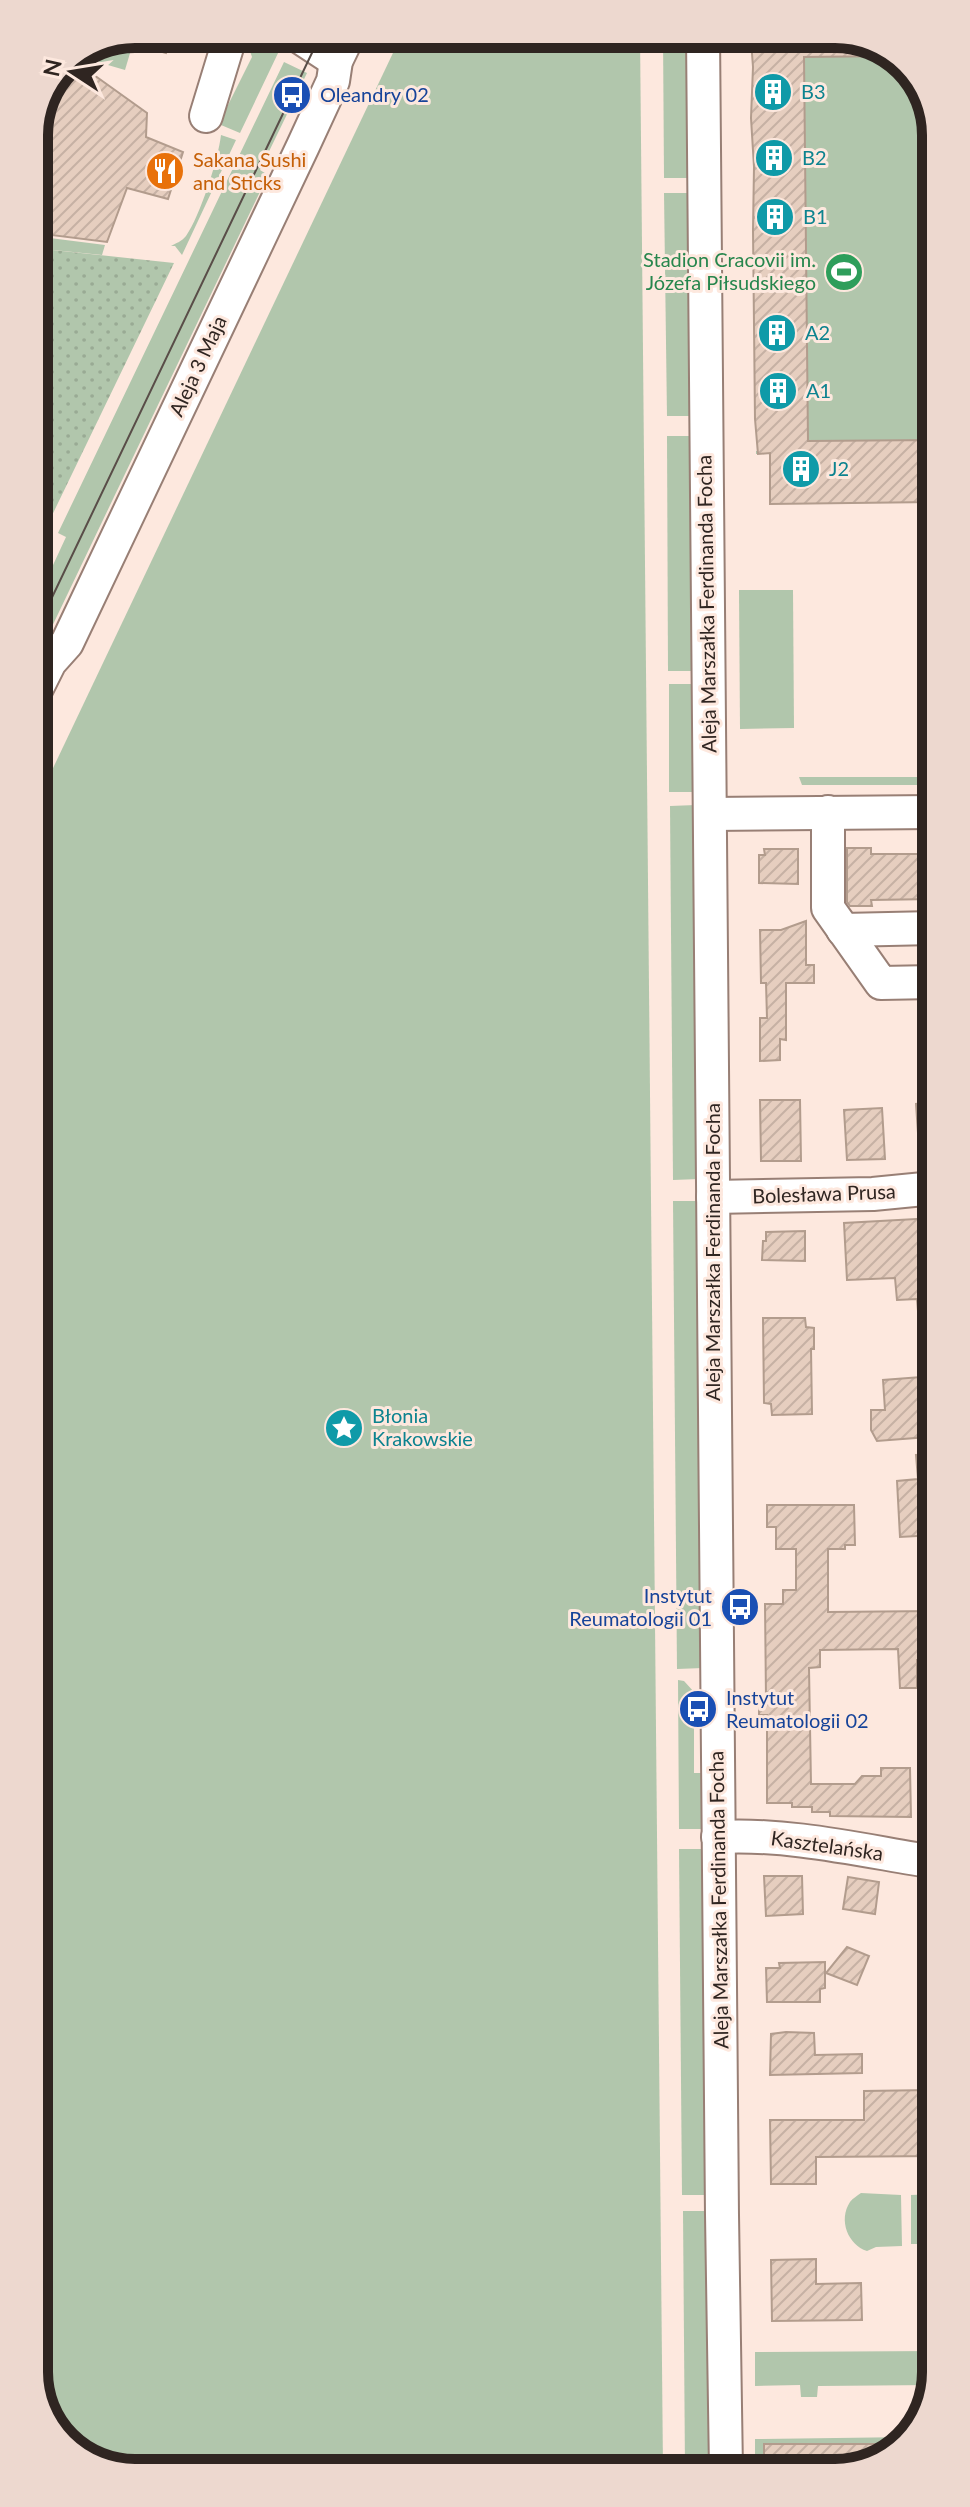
<svg xmlns="http://www.w3.org/2000/svg" width="970" height="2507" font-family="Lato,sans-serif">
<defs>
<pattern id="park-dots" width="8" height="8" patternUnits="userSpaceOnUse" patternTransform="scale(2)"><rect width="8" height="8" fill="#b1c6ac"/><path d="M2 2h.1M6 6h.1" fill="none" stroke="#99aa94" stroke-width="1.8" stroke-linecap="round"/></pattern>
<pattern id="building-hatch" width="6" height="6" patternUnits="userSpaceOnUse" patternTransform="scale(2)"><rect width="6" height="6" fill="#e6cebf"/><path d="M-1 1l2-2M0 6l6-6M5 7l2-2" fill="none" stroke="#c6b1a4"/></pattern>
</defs>
<rect width="100%" height="100%" fill="#fde8de"/>
<g fill="#b1c6ac">
<polygon points="257,34 280,49 240,133 221,125 222,117 252,57 249,48"/>
<polygon points="402,34 640,34 663,2470 128,2473 73,2452 38,2398 35,806"/>
<polygon points="663,34 688,34 689,178 664,178"/>
<polygon points="753,34 842,34 901,59 932,109 933,502 770,504 770,454 756,454 756,451 758,451 756,439 758,438 753,204 755,192 753,192 755,189 755,180 753,179 755,167 753,164 755,164 753,152 752,92 754,89 752,80 754,67 752,65 754,64 751,40 753,39"/>
<polygon points="124,39 133,43 125,70 101,63 88,54"/>
<polygon points="284,62 307,73 260,170 268,175 47,637 35,631 35,604 66,537 58,533"/>
<path d="M 221,135 L 236,140 L 182,255 L 175,246 L 171,246 C 176,243 181,242 186,236 C 200,216 218,160 221,135 Z"/>
<polygon points="664,193 690,193 692,416 667,416"/>
<polygon points="34,236 105,245 102,255 34,248"/>
<polygon points="667,436 692,436 694,671 668,671"/>
<polygon points="793,590 794,728 740,729 739,590"/>
<polygon points="669,684 694,684 695,792 669,792"/>
<polygon points="799,777 933,777 933,785 802,785"/>
<polygon points="696,805 699,1179 673,1180 670,806"/>
<polygon points="673,1201 701,1201 703,1668 677,1669"/>
<polygon points="678,1680 684,1681 694,1692 694,1773 705,1773 705,1829 679,1829"/>
<polygon points="679,1849 705,1849 710,2195 682,2195"/>
<path d="M 861,2193 L 901,2195 L 902,2246 L 876,2247 L 867,2251 C 848,2245 838,2220 850,2202 C 853,2198 857,2196 861,2193 Z"/>
<polygon points="936,2194 936,2248 932,2244 911,2244 911,2195"/>
<polygon points="683,2211 709,2211 711,2470 685,2470"/>
<polygon points="936,2351 936,2372 932,2385 818,2386 817,2397 801,2397 800,2385 755,2386 755,2352"/>
<polygon points="910,2437 861,2469 755,2470 755,2439"/>
</g>
<polygon fill="url(#park-dots)" points="34,248 174,263 43,534 41,533 35,543"/>
<g fill="url(#building-hatch)" stroke="#b29c8d" stroke-width="2">
<polygon points="135,34 173,34 166,53 121,40"/>
<polygon points="754,34 842,34 895,56 804,57 808,441 933,440 933,502 770,504 770,453 758,454 755,419 753,230 754,167 751,118 753,67 751,40 754,40"/>
<polygon points="73,60 147,113 146,137 183,152 168,199 127,188 107,242 35,233 52,90 64,63"/>
<polygon points="847,848 871,848 871,854 934,854 934,899 871,900 872,906 850,906 847,902"/>
<polygon points="764,849 798,849 798,884 759,883 759,855 765,855"/>
<polygon points="806,921 806,965 814,965 814,983 786,983 786,1040 780,1039 780,1060 760,1061 760,1018 767,1018 766,983 761,983 760,930 781,930"/>
<polygon points="760,1100 800,1100 801,1161 761,1161"/>
<polygon points="934,1102 934,1166 918,1133 916,1104"/>
<polygon points="882,1108 885,1159 847,1160 844,1110"/>
<polygon points="934,1218 934,1359 922,1360 917,1299 897,1300 895,1278 847,1280 844,1223"/>
<polygon points="805,1231 805,1261 762,1260 763,1241 766,1241 766,1232"/>
<polygon points="763,1318 805,1318 806,1327 814,1328 814,1349 811,1349 812,1414 772,1415 771,1404 764,1403"/>
<polygon points="934,1376 934,1407 926,1410 928,1437 877,1441 871,1430 871,1410 885,1410 883,1380"/>
<polygon points="935,1454 935,1535 900,1537 897,1481 918,1479 916,1455"/>
<polygon points="767,1505 854,1505 855,1545 845,1545 845,1549 828,1549 828,1612 935,1611 935,1660 917,1660 917,1688 900,1688 898,1649 820,1650 820,1667 809,1668 811,1784 855,1784 862,1776 881,1776 881,1768 910,1768 911,1817 830,1816 830,1812 812,1812 812,1807 792,1807 792,1803 767,1803 767,1715 759,1715 759,1698 766,1698 765,1604 783,1604 783,1590 796,1590 796,1549 776,1549 776,1527 767,1527"/>
<polygon points="764,1876 802,1876 803,1914 766,1916"/>
<polygon points="848,1877 879,1882 875,1914 843,1909"/>
<polygon points="847,1947 869,1956 857,1985 826,1973"/>
<polygon points="825,1962 825,1988 820,1989 820,2002 767,2002 766,1968 780,1968 779,1963"/>
<polygon points="786,2032 814,2033 815,2055 862,2054 862,2073 770,2075 771,2034"/>
<polygon points="931,2090 931,2104 935,2104 936,2156 816,2157 816,2184 771,2184 770,2120 864,2120 864,2091"/>
<polygon points="816,2259 816,2284 861,2283 862,2320 772,2321 771,2260"/>
<polygon points="764,2444 900,2444 861,2469 764,2468"/>
</g>
<g fill="none" stroke-linecap="round" stroke-linejoin="round">
<g stroke="#987f75" stroke-width="36">
<g id="minor">
<polyline points="295,34 336,61"/>
<polyline points="703,34 722,2215 726,2470"/>
<polyline points="206,116 231,34"/>
<polyline points="35,692 50,662 67,643 303,146 333,81 336,61 349,34"/>
<polyline points="828,812 828,908 881,983 934,982"/>
<polyline points="710,814 934,812"/>
<polyline points="843,930 934,928"/>
<polyline points="713,1197 873,1194 934,1188"/>
<path d="M 718,1837 C 790,1833 864,1851 935,1862"/>
</g>
</g>
<use href="#minor" stroke="#fff" stroke-width="32"/>
<polyline stroke="#594d48" stroke-width="2" points="35,633 321,34"/>
</g>
<defs>
<g id="building-disc" transform="scale(2)"><circle r="9.5" fill="#0f9aa8" stroke="#fde8de"/><path d="M-4-6H4V6H1V3H-1V6H-4ZM-2.5-4.3h1.7v1.8h-1.7ZM.8-4.3h1.7v1.8H.8ZM-2.5-1h1.7V.8h-1.7ZM.8-1h1.7V.8H.8Z" fill="#fff"/></g>
<g id="bus-disc" transform="scale(2)"><circle r="9.5" fill="#1a4fb4" stroke="#fde8de"/><path d="M-5-6H5V4H4V6H2V4H-2V6H-4V4H-5ZM-3.5-4V0h7V-4ZM-3.5 1.2v1.5H-2V1.2ZM2 1.2v1.5H3.5V1.2Z" fill="#fff"/></g>
<g id="restaurant-disc" transform="scale(2)"><circle r="9.5" fill="#e8710a" stroke="#fde8de"/><path d="M-5-6h1v4h1v-4h1v4h1v-4h1v5L-1.5 .5V6h-2V.5L-5-1ZM5-6V6H3V1.5H1.5Q1.5-4 5-6Z" fill="#fff"/></g>
<g id="stadium-disc" transform="scale(2)"><circle r="9.5" fill="#2e9e5b" stroke="#fde8de"/><path d="M0-5a6.5 5 0 1 0 0 10a6.5 5 0 1 0 0-10ZM-3.5-1.8h7v3.6h-7Z" fill="#fff"/></g>
<g id="sight-disc" transform="scale(2)"><circle r="9.5" fill="#0f9aa8" stroke="#fde8de"/><path d="M0-6L1.8-2.2L6-1.7L2.9 1.2L3.7 5.4L0 3.3L-3.7 5.4L-2.9 1.2L-6-1.7L-1.8-2.2Z" fill="#fff"/></g>
</defs>
<g fill-rule="evenodd">
<use href="#building-disc" x="773" y="92"/>
<use href="#bus-disc" x="292" y="95"/>
<use href="#building-disc" x="774" y="158"/>
<use href="#restaurant-disc" x="165" y="171"/>
<use href="#building-disc" x="775" y="217"/>
<use href="#stadium-disc" x="844" y="272"/>
<use href="#building-disc" x="777" y="333"/>
<use href="#building-disc" x="778" y="391"/>
<use href="#building-disc" x="801" y="469"/>
<use href="#sight-disc" x="344" y="1428"/>
<use href="#bus-disc" x="740" y="1607"/>
<use href="#bus-disc" x="698" y="1709"/>
</g>
<g text-anchor="middle" stroke-width="6" stroke-linejoin="round" paint-order="stroke">
<g font-size="20" fill="#0d838f" stroke="#fde8de" text-anchor="start">
<text x="801" y="99">B3</text>
<text x="802" y="165">B2</text>
<text x="803" y="224">B1</text>
<text x="805" y="340">A2</text>
<text x="806" y="398">A1</text>
<text x="829" y="476">J2</text>
<text x="372" y="1423">Błonia<tspan x="372" dy="23">Krakowskie</tspan></text>
</g>
<g font-size="20" fill="#164399" stroke="#fde8de" text-anchor="start">
<text x="320" y="102">Oleandry 02</text>
<text x="712" y="1603" text-anchor="end">Instytut<tspan x="712" dy="23">Reumatologii 01</tspan></text>
<text x="726" y="1705">Instytut<tspan x="726" dy="23">Reumatologii 02</tspan></text>
</g>
<g font-size="20" fill="#c56008" stroke="#fde8de" text-anchor="start">
<text x="193" y="167">Sakana Sushi<tspan x="193" dy="23">and Sticks</tspan></text>
</g>
<g font-size="20" fill="#27864d" stroke="#fde8de" text-anchor="end">
<text x="816" y="267">Stadion Cracovii im.<tspan x="816" dy="23">Józefa Piłsudskiego</tspan></text>
</g>
<g font-size="20" fill="#2f2521" stroke="#fde8de">
<text transform="translate(198 366) rotate(-65)" y="7">Aleja 3 Maja</text>
<text transform="translate(707 604) rotate(-91)" y="7">Aleja Marszałka Ferdinanda Focha</text>
<text transform="translate(824 1194) rotate(-2)" y="7">Bolesława Prusa</text>
<text transform="translate(713 1252) rotate(-90)" y="7">Aleja Marszałka Ferdinanda Focha</text>
<text transform="translate(827 1846) rotate(8)" y="7">Kasztelańska</text>
<text transform="translate(719 1900) rotate(-91)" y="7">Aleja Marszałka Ferdinanda Focha</text>
</g>
</g>
<path d="M0 0H970V2507H0ZM135 48H835A87 87 0 0 1 922 135V2372A87 87 0 0 1 835 2459H135A87 87 0 0 1 48 2372V135A87 87 0 0 1 135 48Z" fill="#edd8cf" fill-rule="evenodd"/>
<path fill="none" stroke="#2f2521" stroke-width="10" d="M135 48H835A87 87 0 0 1 922 135V2372A87 87 0 0 1 835 2459H135A87 87 0 0 1 48 2372V135A87 87 0 0 1 135 48Z"/>
<g transform="translate(72 72) rotate(282)" stroke="#fde8de" stroke-width="6" paint-order="stroke">
<path d="M0-6L14 30L0 20L-14 30Z" fill="#2f2521"/>
<text y="-12" font-size="22" font-weight="bold" text-anchor="middle" fill="#2f2521">N</text>
</g>
</svg>
